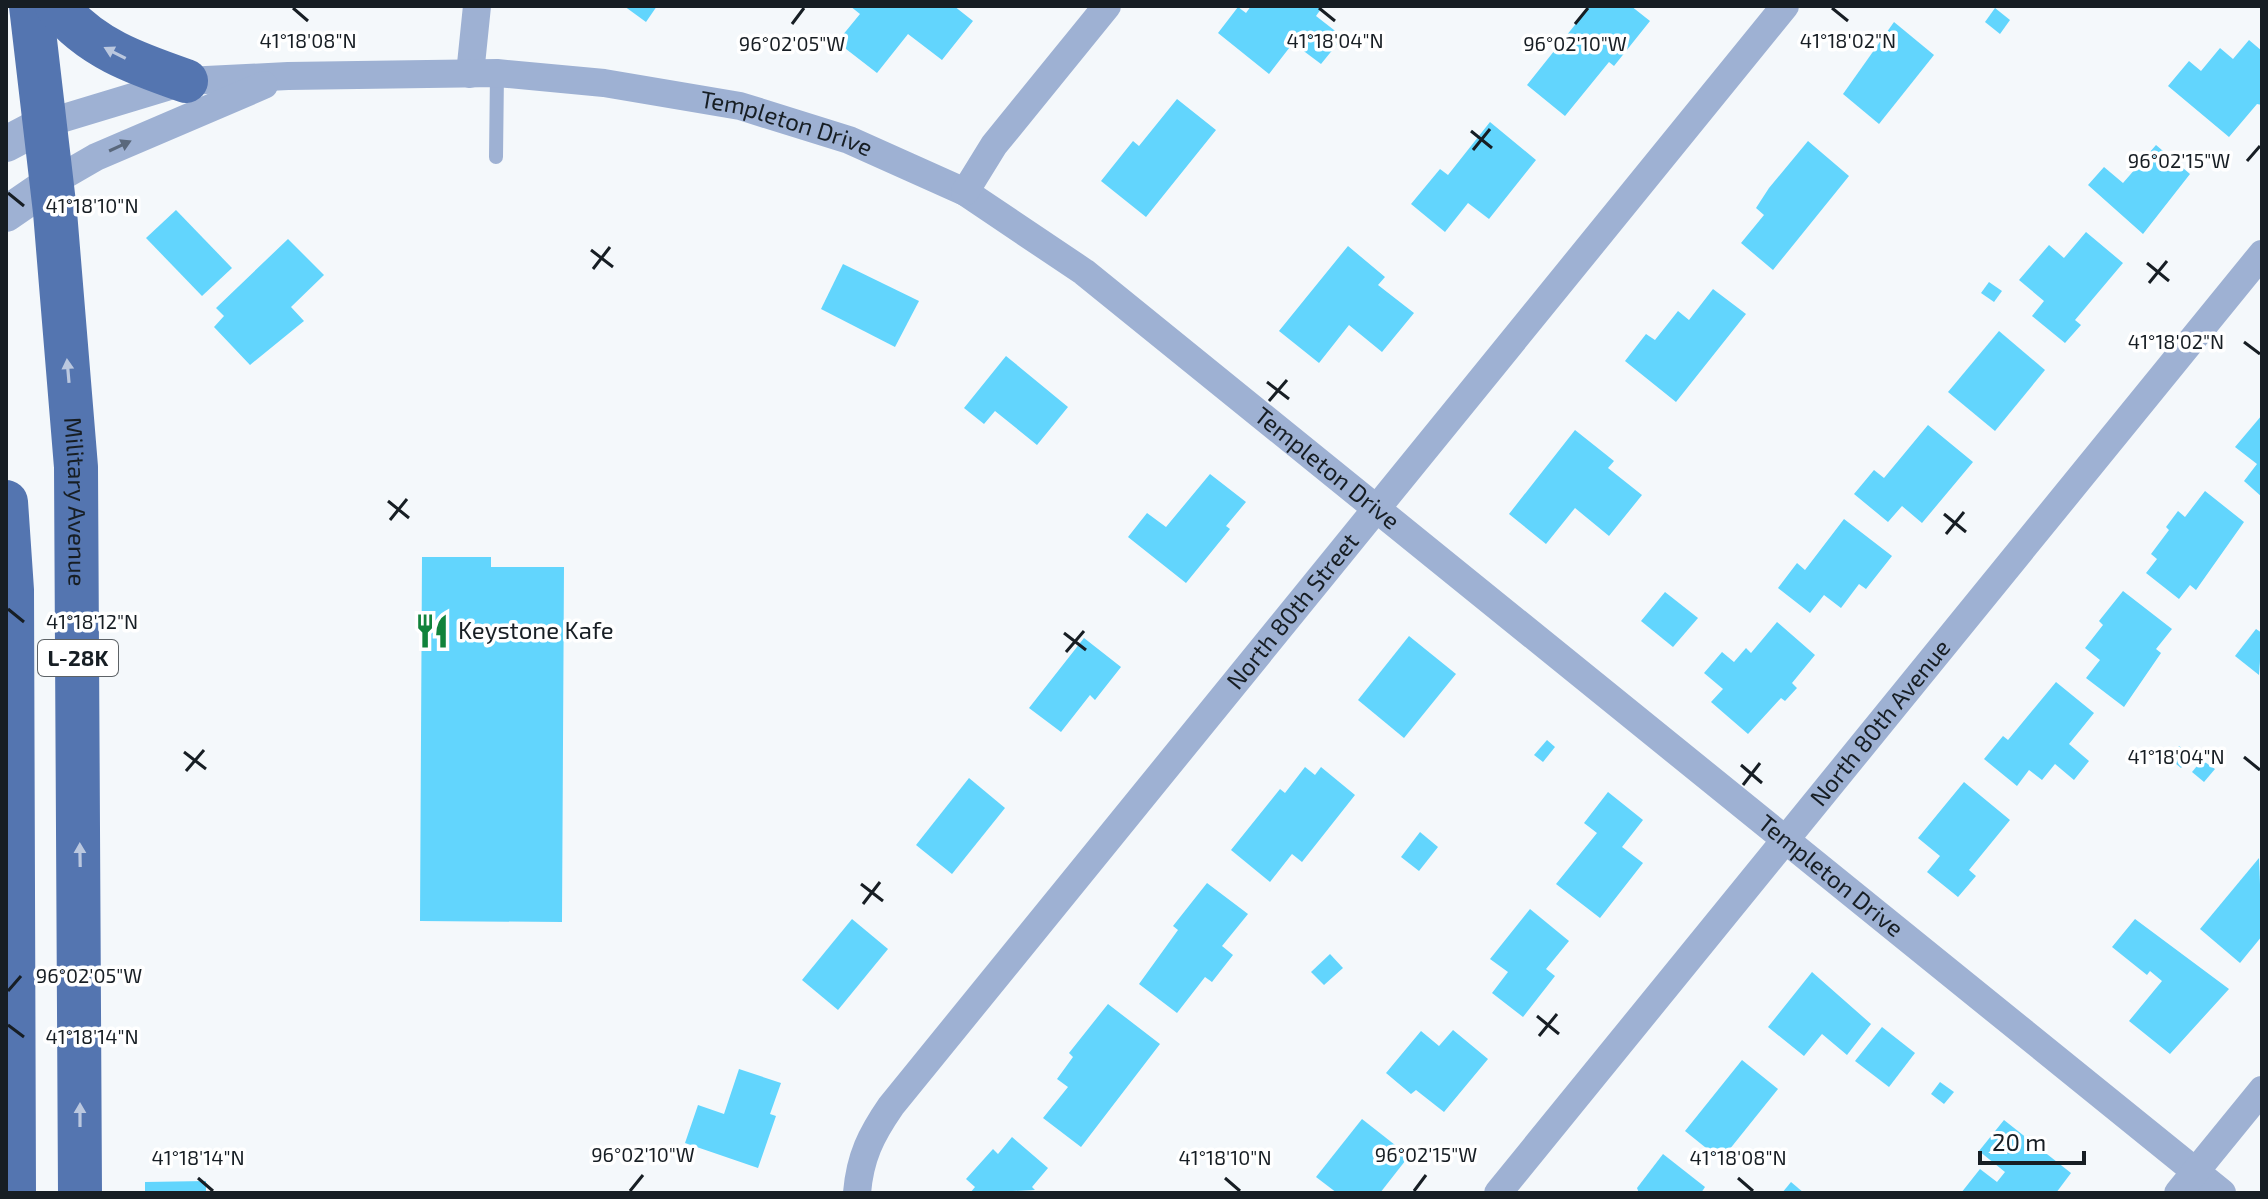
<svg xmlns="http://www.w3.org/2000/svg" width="2268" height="1199" font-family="'Exo 2',sans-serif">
<rect width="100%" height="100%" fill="#f4f8fb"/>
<g fill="#62d5fd">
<polygon points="624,6 657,6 646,22"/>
<polygon points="850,6 954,6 973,21 942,60 908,34 877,73 837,42 860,14"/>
<polygon points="1251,6 1323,6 1316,16 1343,37 1321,64 1293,43 1269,74 1218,33 1238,7 1246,13"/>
<polygon points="1590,6 1631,6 1650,21 1614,66 1609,62 1565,116 1527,85"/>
<polygon points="1995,8 2010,20 2000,34 1985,22"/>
<polygon points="1894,22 1934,55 1879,124 1843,94"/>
<polygon points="2249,40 2262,51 2262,105 2257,104 2229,137 2168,86 2189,61 2201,71 2220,48 2233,59"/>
<polygon points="1177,99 1216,130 1146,217 1101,181 1133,141 1139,146"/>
<polygon points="1490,122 1536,160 1489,219 1468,203 1445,232 1411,204 1440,169 1448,175"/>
<polygon points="1808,141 1849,176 1773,270 1741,243 1764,215 1756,208 1769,188"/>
<polygon points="2156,145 2190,174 2143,234 2088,185 2104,167 2123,183"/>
<polygon points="176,210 232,268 202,296 146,238"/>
<polygon points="2086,232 2123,263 2075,320 2081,325 2065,343 2032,316 2044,301 2019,280 2049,245 2064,258"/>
<polygon points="288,239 324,275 291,307 304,321 250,365 214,327 224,316 216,308"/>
<polygon points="1348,246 1385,277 1378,285 1414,313 1382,352 1349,325 1319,363 1279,331"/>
<polygon points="843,264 919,301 895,347 821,309"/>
<polygon points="1989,282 2002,291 1994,302 1981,293"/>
<polygon points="1713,289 1746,314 1676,402 1625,361 1646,334 1655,340 1678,311 1689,320"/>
<polygon points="1999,331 2045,370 1995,431 1948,392"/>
<polygon points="1006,356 1068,407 1037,445 995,411 984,424 964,408"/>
<polygon points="2262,415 2262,497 2244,481 2257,464 2235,447"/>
<polygon points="1928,425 1973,462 1922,523 1902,506 1888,522 1854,494 1874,470 1884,478"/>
<polygon points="1575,430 1614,461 1608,468 1642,495 1609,536 1575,508 1546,544 1509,514"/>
<polygon points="1210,474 1246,502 1226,526 1230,529 1186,583 1128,537 1147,513 1166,527"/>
<polygon points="2205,491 2244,522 2196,590 2190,585 2179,599 2146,573 2157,559 2151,554 2169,530 2166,527 2178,511 2185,517"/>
<polygon points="1844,519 1892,556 1866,589 1859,584 1841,608 1824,595 1810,613 1778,588 1797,563 1805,570"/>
<polygon points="422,557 491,557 491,567 564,567 562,922 420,921"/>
<polygon points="2123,591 2172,629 2156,649 2161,653 2124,707 2086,678 2100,660 2085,648 2103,625 2099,621"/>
<polygon points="1665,592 1698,618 1673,647 1641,621"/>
<polygon points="1777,622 1815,655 1792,683 1797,688 1785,701 1781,698 1748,734 1711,702 1723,689 1704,673 1722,652 1734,662 1746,648 1751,653"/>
<polygon points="2256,629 2262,633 2259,675 2235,656"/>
<polygon points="1409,636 1456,674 1404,738 1358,700"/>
<polygon points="1084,638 1121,667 1095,700 1090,695 1061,732 1029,708"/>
<polygon points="2056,682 2094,713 2069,744 2089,761 2074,780 2055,764 2042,780 2029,770 2017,786 1984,759 2003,736 2008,740"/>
<polygon points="1547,740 1555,747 1543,762 1534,755"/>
<polygon points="2179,746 2191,756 2181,768 2169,758"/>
<polygon points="2202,760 2215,769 2204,782 2192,772"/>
<polygon points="1305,767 1315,775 1321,767 1355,795 1302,862 1292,854 1270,882 1231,850 1280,789 1285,793"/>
<polygon points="969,778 1005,808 952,874 916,845"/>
<polygon points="1964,782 2010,820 1969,870 1976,876 1958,897 1927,872 1940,856 1918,838"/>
<polygon points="1608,792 1643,820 1622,847 1643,863 1600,918 1556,884 1597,833 1584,823"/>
<polygon points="1420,832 1438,847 1419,871 1401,857"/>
<polygon points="2259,858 2262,936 2240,963 2200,929"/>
<polygon points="1207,883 1248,914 1222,946 1233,955 1212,982 1205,977 1177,1013 1139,984 1178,930 1173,926"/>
<polygon points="1530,909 1569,941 1546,969 1555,976 1523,1017 1492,993 1508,972 1490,959"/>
<polygon points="852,919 888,949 838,1010 802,980"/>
<polygon points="2135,919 2229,989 2170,1054 2129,1021 2162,981 2150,971 2147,975 2112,947"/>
<polygon points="1330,954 1343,968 1324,985 1311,972"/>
<polygon points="1812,972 1871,1024 1847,1055 1822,1034 1804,1056 1768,1027"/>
<polygon points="1108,1004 1160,1044 1081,1147 1043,1118 1068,1087 1057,1079 1073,1057 1069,1053"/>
<polygon points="1882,1027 1915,1053 1889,1087 1855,1061"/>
<polygon points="1453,1030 1488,1059 1444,1112 1416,1090 1411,1094 1386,1073 1421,1031 1439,1046"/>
<polygon points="1742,1060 1778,1089 1721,1160 1685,1131"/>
<polygon points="739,1069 781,1083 770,1114 776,1116 758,1168 685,1143 698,1105 724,1114"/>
<polygon points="1940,1082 1954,1092 1944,1104 1931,1094"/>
<polygon points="1362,1119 1409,1156 1380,1193 1337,1193 1316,1177"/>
<polygon points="2004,1120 2071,1173 2056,1193 1961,1193 1980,1169 1997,1182 2005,1172 1979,1151"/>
<polygon points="1012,1137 1048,1168 1032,1187 1035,1190 970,1193 975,1187 966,1179 993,1149 998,1154"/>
<polygon points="1663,1154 1705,1187 1701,1193 1639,1193 1637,1188"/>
<polygon points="206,1181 206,1193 145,1193 145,1182"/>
<polygon points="1791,1182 1804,1193 1782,1193"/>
</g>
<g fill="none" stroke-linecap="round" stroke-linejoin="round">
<polyline stroke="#9eb1d3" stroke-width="14" points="496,157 497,73"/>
<g stroke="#9eb1d3" stroke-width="28">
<polyline points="470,74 477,6"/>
<path id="s1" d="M 44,124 L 186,81 L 288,76 L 497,73 L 604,83 L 740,106 L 849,140 L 965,192 L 1084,272 L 2222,1193"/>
<polyline points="51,183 96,157 264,85"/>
<polyline points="965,192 994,145 1107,6"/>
<path id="s2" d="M 857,1193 C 860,1157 871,1135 891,1106 L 1785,6"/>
<path id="s3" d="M 1498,1193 L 2262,254"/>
<polyline points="2178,1193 2262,1090"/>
</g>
<g stroke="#9eb1d3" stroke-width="36">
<polyline points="6,144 44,124"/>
<polyline points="6,214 51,183"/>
</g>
<g stroke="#5475b0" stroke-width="44">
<path id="s4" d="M 31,6 L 55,212 L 76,467 L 80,1193"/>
<path d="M 57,6 C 90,48 137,64 186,81"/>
<polyline points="6,502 12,590 14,1193"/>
</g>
</g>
<defs><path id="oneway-solid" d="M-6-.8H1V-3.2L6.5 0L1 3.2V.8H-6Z" transform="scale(2)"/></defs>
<g fill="#bbc8df">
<use href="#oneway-solid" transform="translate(115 53) rotate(-153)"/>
<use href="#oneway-solid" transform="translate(68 371) rotate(-95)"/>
<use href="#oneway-solid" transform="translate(80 855) rotate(-91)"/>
<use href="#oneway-solid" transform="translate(80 1115) rotate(-90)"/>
</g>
<use fill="#5a687c" href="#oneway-solid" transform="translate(120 146) rotate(-25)"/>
<path fill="none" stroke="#171e24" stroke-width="3" d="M 293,8 L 308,21M 1319,8 L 1335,21M 1832,8 L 1848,21M 792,24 L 804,8M 1575,24 L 1588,8M 1471,131 L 1492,148M 1473,150 L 1490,129M 2247,161 L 2260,146M 8,193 L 24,206M 591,250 L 613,267M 2147,263 L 2169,281M 593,269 L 610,247M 2149,283 L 2167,261M 2244,342 L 2260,354M 1267,382 L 1289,399M 1269,401 L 1287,380M 388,501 L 409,518M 1944,514 L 1966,532M 390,520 L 407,499M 1946,534 L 1964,512M 8,609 L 24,622M 1064,633 L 1086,650M 1066,652 L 1084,631M 184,752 L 206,769M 2244,757 L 2260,770M 1741,765 L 1762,783M 186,771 L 204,750M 1743,785 L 1760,763M 861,884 L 883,901M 863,904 L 880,882M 8,991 L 21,976M 1537,1016 L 1559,1034M 8,1025 L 24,1037M 1539,1036 L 1557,1014M 198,1178 L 213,1191M 1225,1178 L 1240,1191M 1738,1178 L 1753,1191M 630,1191 L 643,1175M 1414,1191 L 1426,1175"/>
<defs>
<g id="restaurant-bare" transform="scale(2.76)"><path d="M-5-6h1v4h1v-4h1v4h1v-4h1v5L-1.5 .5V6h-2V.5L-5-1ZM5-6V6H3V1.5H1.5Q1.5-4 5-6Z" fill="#11833b" stroke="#fff" stroke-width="2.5" paint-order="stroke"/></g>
</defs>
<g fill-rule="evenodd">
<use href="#restaurant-bare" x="432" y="631"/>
</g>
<g text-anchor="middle" stroke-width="7" stroke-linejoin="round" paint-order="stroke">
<rect fill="#fff" stroke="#5d6266" stroke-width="2" x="38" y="640" width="80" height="36" rx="6"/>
<g font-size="22" font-weight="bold" fill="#171e24">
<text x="78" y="666">L-28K</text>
</g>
<g font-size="24" fill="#171e24" stroke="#fff">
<text dy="8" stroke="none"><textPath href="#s1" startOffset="754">Templeton Drive</textPath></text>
<text dy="8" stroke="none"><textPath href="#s1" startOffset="1402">Templeton Drive</textPath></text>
<text dy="8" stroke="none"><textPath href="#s4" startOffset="498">Military Avenue</textPath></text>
<text dy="8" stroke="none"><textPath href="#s2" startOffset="732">North 80th Street</textPath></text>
<text dy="8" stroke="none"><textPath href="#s3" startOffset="606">North 80th Avenue</textPath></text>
<text dy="8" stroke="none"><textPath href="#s1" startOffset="2050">Templeton Drive</textPath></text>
</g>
<g font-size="24" fill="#171e24" stroke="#fff" text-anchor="start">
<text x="458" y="639">Keystone Kafe</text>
</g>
</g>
<g font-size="20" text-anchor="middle" fill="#171e24" stroke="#fff" stroke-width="7" stroke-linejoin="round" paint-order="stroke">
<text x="308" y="48">41°18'08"N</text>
<text x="1335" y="48">41°18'04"N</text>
<text x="1848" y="48">41°18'02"N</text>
<text x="792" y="51">96°02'05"W</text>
<text x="1575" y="51">96°02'10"W</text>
<text x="2179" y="168">96°02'15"W</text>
<text x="92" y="213">41°18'10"N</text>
<text x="2176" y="349">41°18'02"N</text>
<text x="92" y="629">41°18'12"N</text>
<text x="2176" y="764">41°18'04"N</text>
<text x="89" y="983">96°02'05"W</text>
<text x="92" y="1044">41°18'14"N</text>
<text x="643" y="1162">96°02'10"W</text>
<text x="1426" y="1162">96°02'15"W</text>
<text x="198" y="1165">41°18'14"N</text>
<text x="1225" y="1165">41°18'10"N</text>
<text x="1738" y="1165">41°18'08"N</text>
</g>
<rect width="2268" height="1199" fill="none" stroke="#171e24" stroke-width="16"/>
<path d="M1980 1151v12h104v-12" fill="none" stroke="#171e24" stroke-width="4"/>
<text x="1992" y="1151" font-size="24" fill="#171e24" stroke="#ffffff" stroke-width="6" paint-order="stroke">20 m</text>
</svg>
